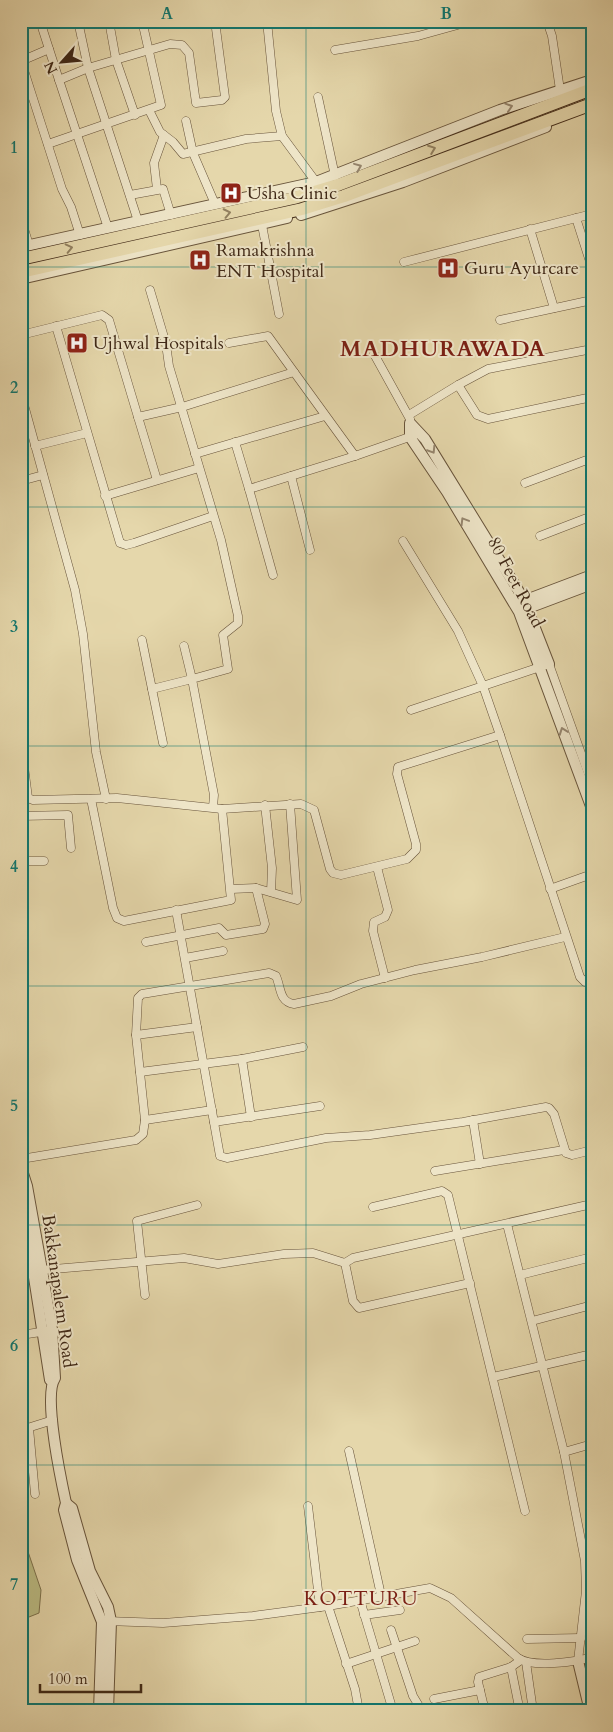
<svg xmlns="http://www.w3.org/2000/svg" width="613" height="1732" font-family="Cardo,serif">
<rect width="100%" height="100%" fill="#e5d7ab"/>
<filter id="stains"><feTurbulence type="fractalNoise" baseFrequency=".004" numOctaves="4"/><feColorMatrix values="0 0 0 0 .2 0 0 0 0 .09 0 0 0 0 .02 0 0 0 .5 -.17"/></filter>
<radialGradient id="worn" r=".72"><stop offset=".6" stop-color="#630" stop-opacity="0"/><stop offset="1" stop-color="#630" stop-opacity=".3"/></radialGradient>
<polygon fill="#bbbc84" stroke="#7d724d" points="21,1531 41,1590 39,1613 24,1619 21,1638"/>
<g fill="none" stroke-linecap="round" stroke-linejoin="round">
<g stroke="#68543b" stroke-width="9">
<g id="minor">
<polyline points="40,21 59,80"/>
<polyline points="78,21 88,68 138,221"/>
<polyline points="109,21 116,60 135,115"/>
<polyline points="267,21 276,111 282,136 316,182"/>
<polyline points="547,21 552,36 560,90"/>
<polyline points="49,49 21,61 62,189 71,207 80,235"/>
<polyline points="335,50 418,36 472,21"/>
<polyline points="318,97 335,176"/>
<polyline points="149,110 160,132 173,142 183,154 246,139 282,136"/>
<polyline points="186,121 193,153 215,204"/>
<polyline points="48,144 161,105 143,25"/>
<polyline points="157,189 154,163 164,135"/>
<polyline points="130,195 163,189 171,215"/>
<polyline points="576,218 592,268"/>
<polyline points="21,219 29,245"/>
<polyline points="262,225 279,314"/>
<polyline points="108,228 59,80 88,68 170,44 182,45 189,53 196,103 222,100 225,97 215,21"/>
<polyline points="530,229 554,308"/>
<polyline points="404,262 592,214"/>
<polyline points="150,290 166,344 169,366 221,540 238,616 238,623 223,635 228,669 192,679 214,795 213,807"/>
<polyline points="500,320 592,300"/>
<polyline points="56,326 120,543 126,545 134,543 213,516"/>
<polyline points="21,335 102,315 109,320 138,417 182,407 294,372 355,456 415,435"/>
<polyline points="229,343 268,336 294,372"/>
<polyline points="374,354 410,419"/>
<polyline points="458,385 477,415 488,419 592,397"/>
<polyline points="21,394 75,590 83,634 96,752 106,799"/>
<polyline points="409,415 458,385 488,369 592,349"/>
<polyline points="138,417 157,480"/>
<polyline points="235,442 249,489 355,456"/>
<polyline points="35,446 87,433"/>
<polyline points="195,454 325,416"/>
<polyline points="291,476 310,550"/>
<polyline points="21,481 43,475"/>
<polyline points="525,483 592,458"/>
<polyline points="249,489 273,575"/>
<polyline points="105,496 199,468"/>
<polyline points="540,536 592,516"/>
<polyline points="142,640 163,743"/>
<polyline points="152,689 192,679 184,646"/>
<polyline points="411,710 549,664 592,784"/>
<polyline points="500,735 580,977 585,982 592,980"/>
<polyline points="21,743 28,798 33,800 117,798 222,809 301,804 314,810 330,869 333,873 341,875 407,859 416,850 416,844 397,774 398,767 500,735 483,686 458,631 403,541"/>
<polyline points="91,799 113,908 117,918 124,921 231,900 222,809"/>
<polyline points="265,805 272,868 271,892"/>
<polyline points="21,816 68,815 71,848"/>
<polyline points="21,861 44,861"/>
<polyline points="377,867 388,910 385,917 374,922 373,931 385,978"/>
<polyline points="231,889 256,888 297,900 290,804"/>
<polyline points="550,889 592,874"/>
<polyline points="176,910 220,1156 227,1158 326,1138 370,1135 463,1122 546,1107 549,1108 554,1114 566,1153 572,1155 592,1150"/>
<polyline points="146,942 219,928 226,935 263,929 265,924 256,888"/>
<polyline points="185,958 223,951"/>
<polyline points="136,1035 197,1027"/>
<polyline points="140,1072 242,1059"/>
<polyline points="251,1117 242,1059 303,1047"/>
<polyline points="145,1120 212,1110"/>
<polyline points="473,1120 480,1164"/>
<polyline points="214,1122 320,1106"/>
<path d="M 21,1159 L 136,1140 L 143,1134 L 145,1120 L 136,1035 L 138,998 L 142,994 L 269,973 L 276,976 C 281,987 279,1002 294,1004 L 331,996 L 361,984 L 415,970 L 482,957 L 565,937"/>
<polyline points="435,1171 564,1150"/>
<polyline points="373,1207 442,1191 448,1195 525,1511"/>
<polyline points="507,1224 564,1452 585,1561 586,1591 578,1661"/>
<polyline points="42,1270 184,1258 218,1264 284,1254 313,1253 345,1263"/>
<polyline points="520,1275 592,1257"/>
<polyline points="470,1283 359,1308 353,1301 345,1263 353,1258 592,1204"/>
<polyline points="145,1295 137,1221 197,1205"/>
<polyline points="532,1321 592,1305"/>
<polyline points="21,1335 47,1331"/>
<polyline points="493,1377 592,1354"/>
<polyline points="29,1428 35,1494"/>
<polyline points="21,1430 53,1420"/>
<polyline points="349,1451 381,1595"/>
<polyline points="564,1452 592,1444"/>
<polyline points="308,1506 320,1607"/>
<polyline points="360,1600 393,1711"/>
<polyline points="328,1606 355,1689 359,1711"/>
<polyline points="364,1615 400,1610"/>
<path d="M 106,1621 L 163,1623 L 253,1616 L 328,1606 L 430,1588 L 451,1598 L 518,1658 C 532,1668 576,1662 592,1657"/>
<polyline points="391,1630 413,1696 422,1711"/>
<polyline points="527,1639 581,1638"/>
<polyline points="526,1662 533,1711"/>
<polyline points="346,1664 415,1641"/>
<polyline points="511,1667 518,1702"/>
<polyline points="434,1699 480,1690"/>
<polyline points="485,1711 478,1682 479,1677 511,1667 521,1660"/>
</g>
</g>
<g stroke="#68543b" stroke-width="12">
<g id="tertiary">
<polyline points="301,215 403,182 546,127"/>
<polyline points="21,247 316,182 500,110 592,80"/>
<polyline points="21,279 287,218"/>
<polyline points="518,603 592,575"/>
<polyline points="523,610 592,584"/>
<polyline points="549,664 524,600 425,439 410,423 410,437 447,492 519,612 592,809"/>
<path d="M 21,1167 L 27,1186 L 42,1270 L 52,1329 L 55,1378 C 43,1395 61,1480 66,1503 L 64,1510 L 77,1560 L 102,1622 L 99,1711"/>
<polyline points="21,1194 50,1380"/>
<polyline points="66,1503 72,1508 90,1571 108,1607 111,1621 108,1711"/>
<polyline points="578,1661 590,1711"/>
</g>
</g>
<g stroke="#3f2816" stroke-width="14">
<g id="primary">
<polyline points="21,259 294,198 338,185 592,89"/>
<polyline points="21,272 302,209 344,196 592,104"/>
</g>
</g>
<use href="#minor" stroke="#eee5c8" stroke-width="8"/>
<use href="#tertiary" stroke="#eee5c8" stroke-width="10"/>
<use href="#primary" stroke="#e5d7ab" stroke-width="12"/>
</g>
<defs><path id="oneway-chevron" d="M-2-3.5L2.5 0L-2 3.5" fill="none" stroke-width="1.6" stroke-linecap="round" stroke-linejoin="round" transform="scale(1.25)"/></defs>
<g stroke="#96866f">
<use href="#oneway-chevron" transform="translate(509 107) rotate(-18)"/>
<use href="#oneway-chevron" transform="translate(358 167) rotate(-22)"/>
<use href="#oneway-chevron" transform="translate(432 450) rotate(58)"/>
<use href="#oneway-chevron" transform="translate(464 521) rotate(-121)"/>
<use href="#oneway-chevron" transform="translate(563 731) rotate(-110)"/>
</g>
<g stroke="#928060">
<use href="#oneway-chevron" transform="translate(432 149) rotate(-21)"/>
<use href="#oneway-chevron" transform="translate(227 213) rotate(-12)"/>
<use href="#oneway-chevron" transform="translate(69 248) rotate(-13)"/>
</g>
<path fill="none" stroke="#0f766e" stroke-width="1" stroke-opacity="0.55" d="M 306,21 L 306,1711M 21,267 L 592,267M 21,507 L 592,507M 21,746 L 592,746M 21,986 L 592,986M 21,1225 L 592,1225M 21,1465 L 592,1465"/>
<defs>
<g id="hospital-square" transform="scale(1.125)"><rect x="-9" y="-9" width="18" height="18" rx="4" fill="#8f2418" stroke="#eee5c8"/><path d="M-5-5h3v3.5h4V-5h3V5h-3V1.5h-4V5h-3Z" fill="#fff"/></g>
</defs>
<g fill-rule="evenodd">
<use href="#hospital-square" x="231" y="193"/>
<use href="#hospital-square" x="200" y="260"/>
<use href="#hospital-square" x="448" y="268"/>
<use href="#hospital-square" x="77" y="343"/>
</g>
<g text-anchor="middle" stroke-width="4" stroke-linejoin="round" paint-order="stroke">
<g font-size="18" fill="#3f2816" stroke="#eee5c8" text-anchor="start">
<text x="247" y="199">Usha Clinic</text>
<text x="216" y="256">Ramakrishna<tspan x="216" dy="21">ENT Hospital</tspan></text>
<text x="464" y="274">Guru Ayurcare</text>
<text x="93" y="349">Ujhwal Hospitals</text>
</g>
<g font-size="18" fill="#3f2816" stroke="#eee5c8">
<text transform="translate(516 582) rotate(62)" y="6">80 Feet Road</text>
<text transform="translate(59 1291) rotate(82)" y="6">Bakkanapalem Road</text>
</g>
<g font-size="20" letter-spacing="1" fill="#7a1f14" stroke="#eee5c8">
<text x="361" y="1605">KOTTURU</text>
</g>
<g font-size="22" font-weight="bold" letter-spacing="1" fill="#7a1f14" stroke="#eee5c8">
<text x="443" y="356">MADHURAWADA</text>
</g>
</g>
<rect width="613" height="1732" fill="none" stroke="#e5d7ab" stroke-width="55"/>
<g transform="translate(62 62) rotate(243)" stroke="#eee5c8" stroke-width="4" paint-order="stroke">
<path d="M0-4L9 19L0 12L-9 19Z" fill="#3f2816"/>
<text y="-8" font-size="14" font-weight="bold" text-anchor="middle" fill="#3f2816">N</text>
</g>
<path d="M40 1684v8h101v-8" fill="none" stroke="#3f2816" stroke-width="2.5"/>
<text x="48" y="1684" font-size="15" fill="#3f2816" stroke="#eee5c8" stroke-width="4" paint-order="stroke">100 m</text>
<rect x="28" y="28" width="558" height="1676" fill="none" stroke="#0f766e" stroke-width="2"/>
<g font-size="16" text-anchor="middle" font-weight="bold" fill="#0f766e">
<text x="167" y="19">A</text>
<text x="446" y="19">B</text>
<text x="14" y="153">1</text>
<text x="14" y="393">2</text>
<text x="14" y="632">3</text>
<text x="14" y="872">4</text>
<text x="14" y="1111">5</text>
<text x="14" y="1351">6</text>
<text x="14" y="1590">7</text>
</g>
<rect width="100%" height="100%" filter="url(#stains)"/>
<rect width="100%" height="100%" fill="url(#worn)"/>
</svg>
